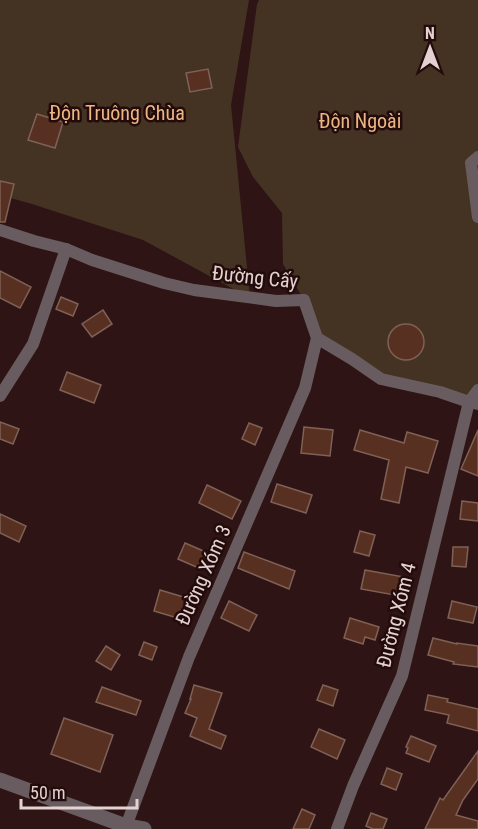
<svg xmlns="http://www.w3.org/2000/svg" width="478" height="829" font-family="'Roboto Condensed',sans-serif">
<rect width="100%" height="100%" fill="#2e1415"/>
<g fill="#432">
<polygon points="0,0 249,0 231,105 250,298 143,240 32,204 0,195"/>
<polygon points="259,0 478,0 478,157 471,163 478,217 478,404 381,379 317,338 304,300 283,264 282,213 253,177 238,147 257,4"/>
</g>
<g fill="#573021" stroke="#7f6156" stroke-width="1.5">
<polygon points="208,69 212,88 190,92 186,73"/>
<polygon points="37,114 63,122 55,148 28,140"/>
<polygon points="0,181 14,184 5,222 0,222"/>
<polygon points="0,271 31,287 20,308 0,298"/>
<polygon points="61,297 78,304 73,316 56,309"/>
<polygon points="103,310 112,324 92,337 82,324"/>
<circle cx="406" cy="342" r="18"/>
<polygon points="67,372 101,385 94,403 60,390"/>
<polygon points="0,422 19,429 13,444 0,439"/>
<polygon points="249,423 262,428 255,445 242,439"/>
<polygon points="304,427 333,430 330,456 301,453"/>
<polygon points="360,430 404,443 407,432 438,441 428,473 406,467 399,503 381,499 389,460 354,450"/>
<polygon points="478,430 478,476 461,469"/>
<polygon points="277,484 312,495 306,513 271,502"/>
<polygon points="207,485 241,501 232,519 199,503"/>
<polygon points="462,501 478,503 478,521 460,519"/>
<polygon points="0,514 26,526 19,542 0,533"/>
<polygon points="360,531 375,535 369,556 354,552"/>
<polygon points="185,543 208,553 201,569 178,559"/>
<polygon points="453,547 468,547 466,567 452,566"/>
<polygon points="244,552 295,571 289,589 238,568"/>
<polygon points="365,570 404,577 400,596 361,589"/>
<polygon points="160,590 187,598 181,619 154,611"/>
<polygon points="229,601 257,615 249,631 221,618"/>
<polygon points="452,601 477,607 473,623 448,618"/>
<polygon points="350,618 379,627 375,640 365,637 363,644 344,638"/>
<polygon points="433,638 457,644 457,643 478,646 478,667 453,664 454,662 428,655"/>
<polygon points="144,642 157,647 152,660 139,655"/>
<polygon points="106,646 120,655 111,670 96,661"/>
<polygon points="194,685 222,693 209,729 226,736 221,749 190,736 197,718 185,713 191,699 190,699"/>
<polygon points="323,685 338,690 333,706 317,700"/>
<polygon points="102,687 141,701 136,715 96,702"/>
<polygon points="428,695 448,699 447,702 478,709 478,731 447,723 449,715 425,710"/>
<polygon points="64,718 113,735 100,772 51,754"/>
<polygon points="319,729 345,740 337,759 311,747"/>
<polygon points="411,736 436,746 429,762 406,753 408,748 406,747"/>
<polygon points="478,751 478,779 463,800 456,815 478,821 478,829 425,829 440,798 443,800"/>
<polygon points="387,768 402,774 396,790 381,784"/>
<polygon points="302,809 315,815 309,829 293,829"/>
<polygon points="371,813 387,819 383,829 373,829 366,826"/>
</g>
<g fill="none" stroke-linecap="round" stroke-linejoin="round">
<g stroke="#695c60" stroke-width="12">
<polyline points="478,157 471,163 478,217"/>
<polyline points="0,230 34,241 66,249 92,260 164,283 194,290 276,301 304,300 317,338 352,359 381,379 440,392 469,402 478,404"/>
<polyline points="0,396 33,344 66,249"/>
<polyline points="125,829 189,657 305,388 317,338"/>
<polyline points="337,829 353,786 402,676 469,402 478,390"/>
</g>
<polyline stroke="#695c60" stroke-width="15" points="0,780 126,826 144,829"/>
</g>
<g text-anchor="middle" stroke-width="5" stroke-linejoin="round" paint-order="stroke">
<g font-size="20" fill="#ecb782" stroke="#230b0c">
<text x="117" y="120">Độn Truông Chùa</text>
<text x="360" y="128">Độn Ngoài</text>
</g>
<g font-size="20" fill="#e4d1d1" stroke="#230b0c">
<text transform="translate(255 277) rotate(6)" y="7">Đường Cấy</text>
<text transform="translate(203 575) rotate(-66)" y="7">Đường Xóm 3</text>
<text transform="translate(396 615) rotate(-76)" y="7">Đường Xóm 4</text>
</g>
</g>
<g transform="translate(430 48)" stroke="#230b0c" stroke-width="4.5" paint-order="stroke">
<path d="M0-4.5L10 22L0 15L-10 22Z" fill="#e4d1d1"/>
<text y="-9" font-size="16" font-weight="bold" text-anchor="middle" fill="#e4d1d1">N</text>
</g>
<path d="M21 799v9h116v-9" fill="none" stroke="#e4d1d1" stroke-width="3"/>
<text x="30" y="799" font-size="18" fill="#e4d1d1" stroke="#230b0c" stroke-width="4.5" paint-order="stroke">50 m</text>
</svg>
